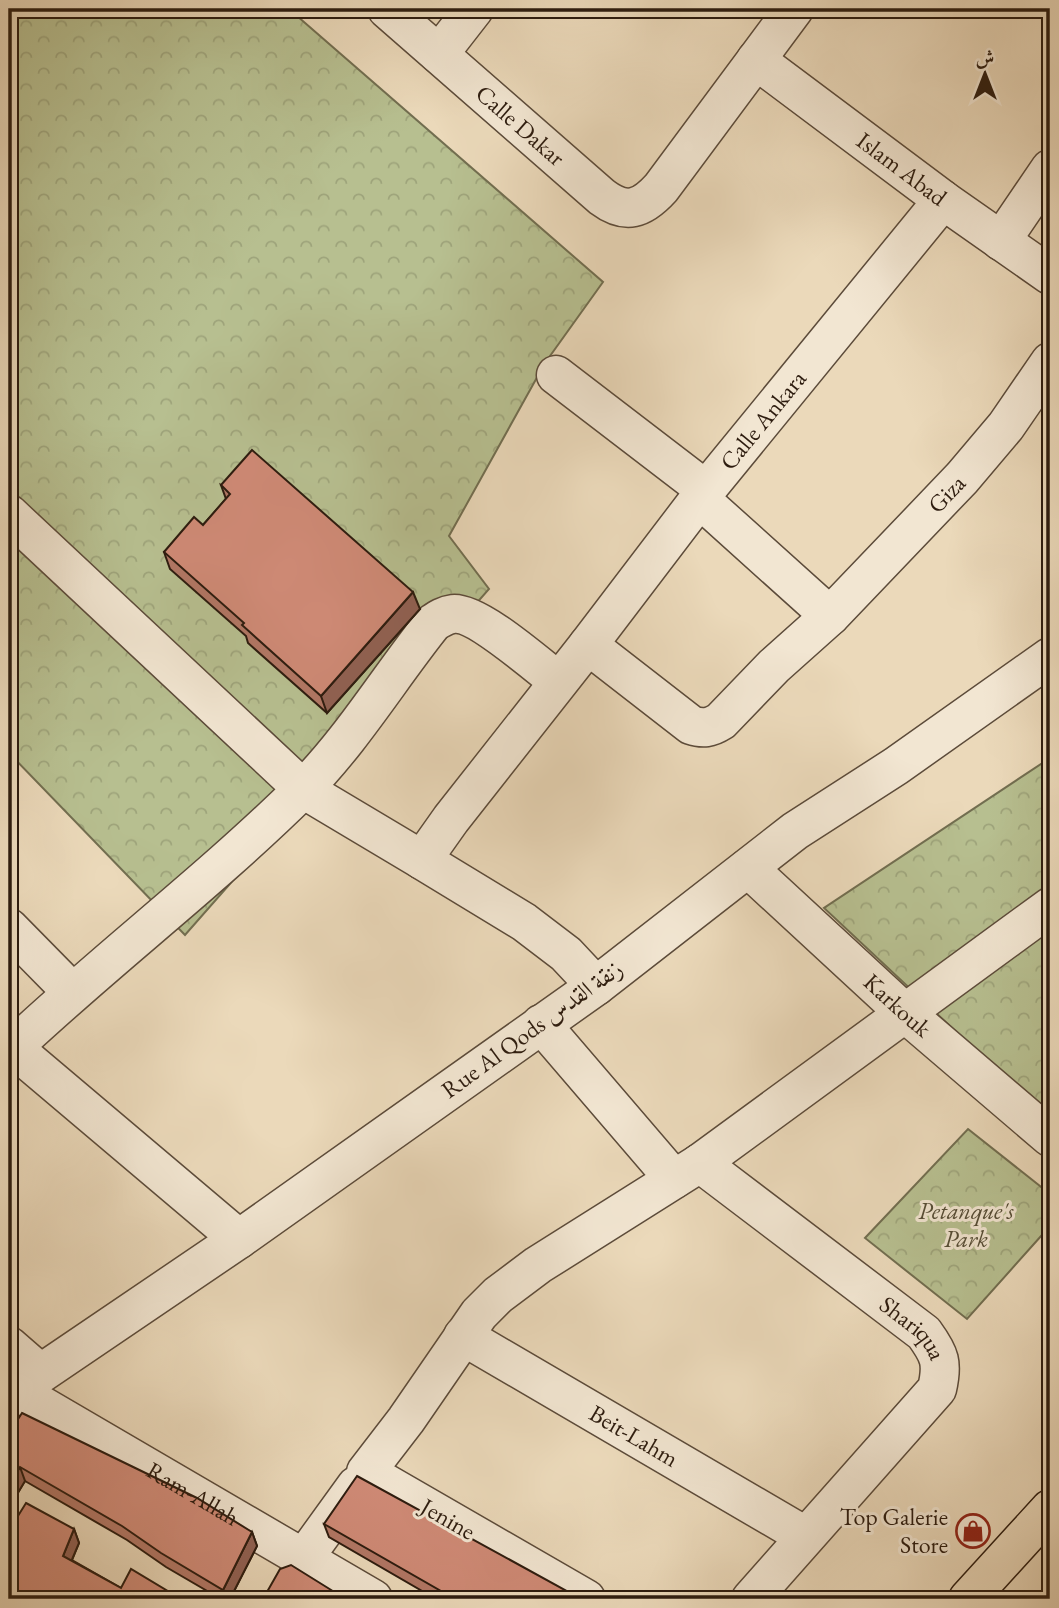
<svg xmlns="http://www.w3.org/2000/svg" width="1059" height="1608" font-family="'EB Garamond',Amiri,serif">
<defs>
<pattern id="park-crowns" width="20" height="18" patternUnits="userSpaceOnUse" patternTransform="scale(1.75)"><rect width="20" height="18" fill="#b7bf90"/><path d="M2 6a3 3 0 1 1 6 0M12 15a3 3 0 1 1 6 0" fill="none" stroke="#9ea47b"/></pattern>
</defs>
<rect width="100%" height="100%" fill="#ebd9ba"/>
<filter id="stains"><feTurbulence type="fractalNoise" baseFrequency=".00286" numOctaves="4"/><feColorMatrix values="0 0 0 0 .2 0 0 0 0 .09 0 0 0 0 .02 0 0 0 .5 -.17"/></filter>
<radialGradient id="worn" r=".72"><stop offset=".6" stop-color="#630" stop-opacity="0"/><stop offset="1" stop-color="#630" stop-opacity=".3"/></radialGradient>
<g fill="url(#park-crowns)" stroke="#726e50" stroke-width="2">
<polygon points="9,9 289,9 603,282 545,363 449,536 489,589 185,935 9,753"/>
<polygon points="1050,758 1050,1115 1014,1086 824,908"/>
<polygon points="968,1129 1050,1194 1050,1226 967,1319 865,1238"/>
</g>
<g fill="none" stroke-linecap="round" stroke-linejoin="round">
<g stroke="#5c4b3a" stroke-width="41">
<g id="minor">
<path id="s1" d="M 387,9 L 602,197 C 626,215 642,209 661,188 L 794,9"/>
<polyline points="439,54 474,9"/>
<path id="s2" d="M 756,60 L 943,200 L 1050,275"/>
<polyline points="1001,241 1050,169"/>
<polyline points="556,375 706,490"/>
<polyline points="700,499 830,616"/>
<polyline points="9,514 303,789 422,860"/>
<path id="s3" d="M 588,645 L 706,490 L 943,200"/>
<path id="s4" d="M 748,868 L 905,1013 L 1050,1137"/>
<polyline points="9,928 72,992"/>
<path id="s5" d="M 596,986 L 566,954 L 524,922 L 422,860 L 451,819 L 588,645 L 691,725 C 703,729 710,728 721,721 L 774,666 L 830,616 L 962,478 L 1006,426 L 1050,362"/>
<polyline points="541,1024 674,1179"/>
<polyline points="12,1047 239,1239"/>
<path d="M 9,1051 C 104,961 209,882 302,790 C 352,740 389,678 433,623 C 439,619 445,615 453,614 C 476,611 537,665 558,681"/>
<path id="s6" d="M 700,1163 L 924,1333 C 940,1355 943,1363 937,1389 L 751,1599"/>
<path id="s7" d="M 463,1336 L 805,1536"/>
<polyline points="9,1346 40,1373"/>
<path id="s8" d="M 15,1390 L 373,1599"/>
<polyline points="9,1395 239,1239 596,986 795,831 896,766 1050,657"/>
<polyline points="304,1558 356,1486"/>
<polyline points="586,1599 366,1472 406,1420 479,1314 498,1295 538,1265 700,1163 1050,907"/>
</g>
</g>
<g stroke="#2d1c0f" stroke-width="41">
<polyline id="major" points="968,1599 1050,1509"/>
</g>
<use href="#minor" stroke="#f2e6d2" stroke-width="38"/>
<use href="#major" stroke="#ebd9ba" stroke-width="38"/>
</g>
<g fill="#b27765" stroke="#2d1c0f" stroke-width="2">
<polygon points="221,485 420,609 327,713 248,643 246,636 170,569 164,552 203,525 226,499"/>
<polygon points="9,1429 252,1532 257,1546 230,1599 221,1599 166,1567 127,1540 25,1481 13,1501 9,1499"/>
<polygon points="9,1522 13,1524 74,1529 79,1543 72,1560 121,1588 182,1599 9,1599"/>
<polygon points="324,1524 581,1599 436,1599 329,1537"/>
</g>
<g fill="#916153" stroke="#2d1c0f" stroke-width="2">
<polygon points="413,592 420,609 327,713 321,696"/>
<polygon points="20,1467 25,1481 13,1501 9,1490 9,1485"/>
<polygon points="74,1529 79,1543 68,1569 63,1556"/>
<polygon points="252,1532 257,1546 230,1599 226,1599 223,1590"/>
</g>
<g fill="#cf8a76" stroke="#2d1c0f" stroke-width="2">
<polygon points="252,450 413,592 321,696 242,625 244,623 164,552 194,517 203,525 230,494 221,485"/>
<polygon points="22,1413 197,1498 252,1532 223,1590 161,1553 122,1526 20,1467 9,1485 9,1429 11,1430"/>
<polygon points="357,1476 576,1596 581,1599 455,1599 324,1524"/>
<polygon points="26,1503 74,1529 63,1556 121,1588 131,1569 181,1599 23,1599 9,1591 9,1522 13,1524"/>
<polygon points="291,1565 336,1593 333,1599 263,1599 280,1569"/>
</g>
<defs>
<g id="shop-ring" transform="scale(1.75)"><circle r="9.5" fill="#f2e6d2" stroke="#8f2418" stroke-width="1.5"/><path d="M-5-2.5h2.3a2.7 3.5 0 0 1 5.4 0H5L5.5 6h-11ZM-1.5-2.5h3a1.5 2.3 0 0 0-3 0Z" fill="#8f2418"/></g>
</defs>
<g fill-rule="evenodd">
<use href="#shop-ring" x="973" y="1531"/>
</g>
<g text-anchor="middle" stroke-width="6" stroke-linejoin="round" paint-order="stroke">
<g font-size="24" fill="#2d1c0f" stroke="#f2e6d2">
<text dy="8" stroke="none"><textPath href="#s1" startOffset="177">Calle Dakar</textPath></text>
<text dy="8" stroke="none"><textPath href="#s2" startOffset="182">Islam Abad</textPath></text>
<text dy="8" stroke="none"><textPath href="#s3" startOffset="285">Calle Ankara</textPath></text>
<text dy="8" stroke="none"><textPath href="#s5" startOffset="970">Giza</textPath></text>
<text dy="8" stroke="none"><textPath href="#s4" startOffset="203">Karkouk</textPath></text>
<text transform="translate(532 1029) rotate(-36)" y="8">Rue Al Qods زنقة القدس</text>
<text dy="8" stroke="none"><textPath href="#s6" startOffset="270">Shariqua</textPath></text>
<text dy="8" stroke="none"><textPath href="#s7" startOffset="198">Beit-Lahm</textPath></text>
<text dy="8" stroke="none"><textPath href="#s8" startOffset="206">Ram-Allah</textPath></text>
<text transform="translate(448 1519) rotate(30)" y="8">Jenine</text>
</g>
<g font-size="24" font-style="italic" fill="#564d36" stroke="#f2e6d2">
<text x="966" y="1219">Petanque's<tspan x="966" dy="28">Park</tspan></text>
</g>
<g font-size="24" fill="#2d1c0f" stroke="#f2e6d2" text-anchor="end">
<text x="948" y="1525">Top Galerie<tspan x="948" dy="28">Store</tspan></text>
</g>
</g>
<rect width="1059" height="1608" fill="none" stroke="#ebd9ba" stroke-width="35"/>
<rect x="10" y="10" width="1038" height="1587" fill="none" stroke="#2d1c0f" stroke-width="3.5"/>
<rect x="18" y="18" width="1024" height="1573" fill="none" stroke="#2d1c0f" stroke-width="2"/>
<g transform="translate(985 74)" stroke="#f2e6d2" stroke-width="5" paint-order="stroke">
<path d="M0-5L12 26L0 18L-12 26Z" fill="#2d1c0f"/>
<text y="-10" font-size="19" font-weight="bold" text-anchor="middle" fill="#2d1c0f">ش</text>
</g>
<rect width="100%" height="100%" filter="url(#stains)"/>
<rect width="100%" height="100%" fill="url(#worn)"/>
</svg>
